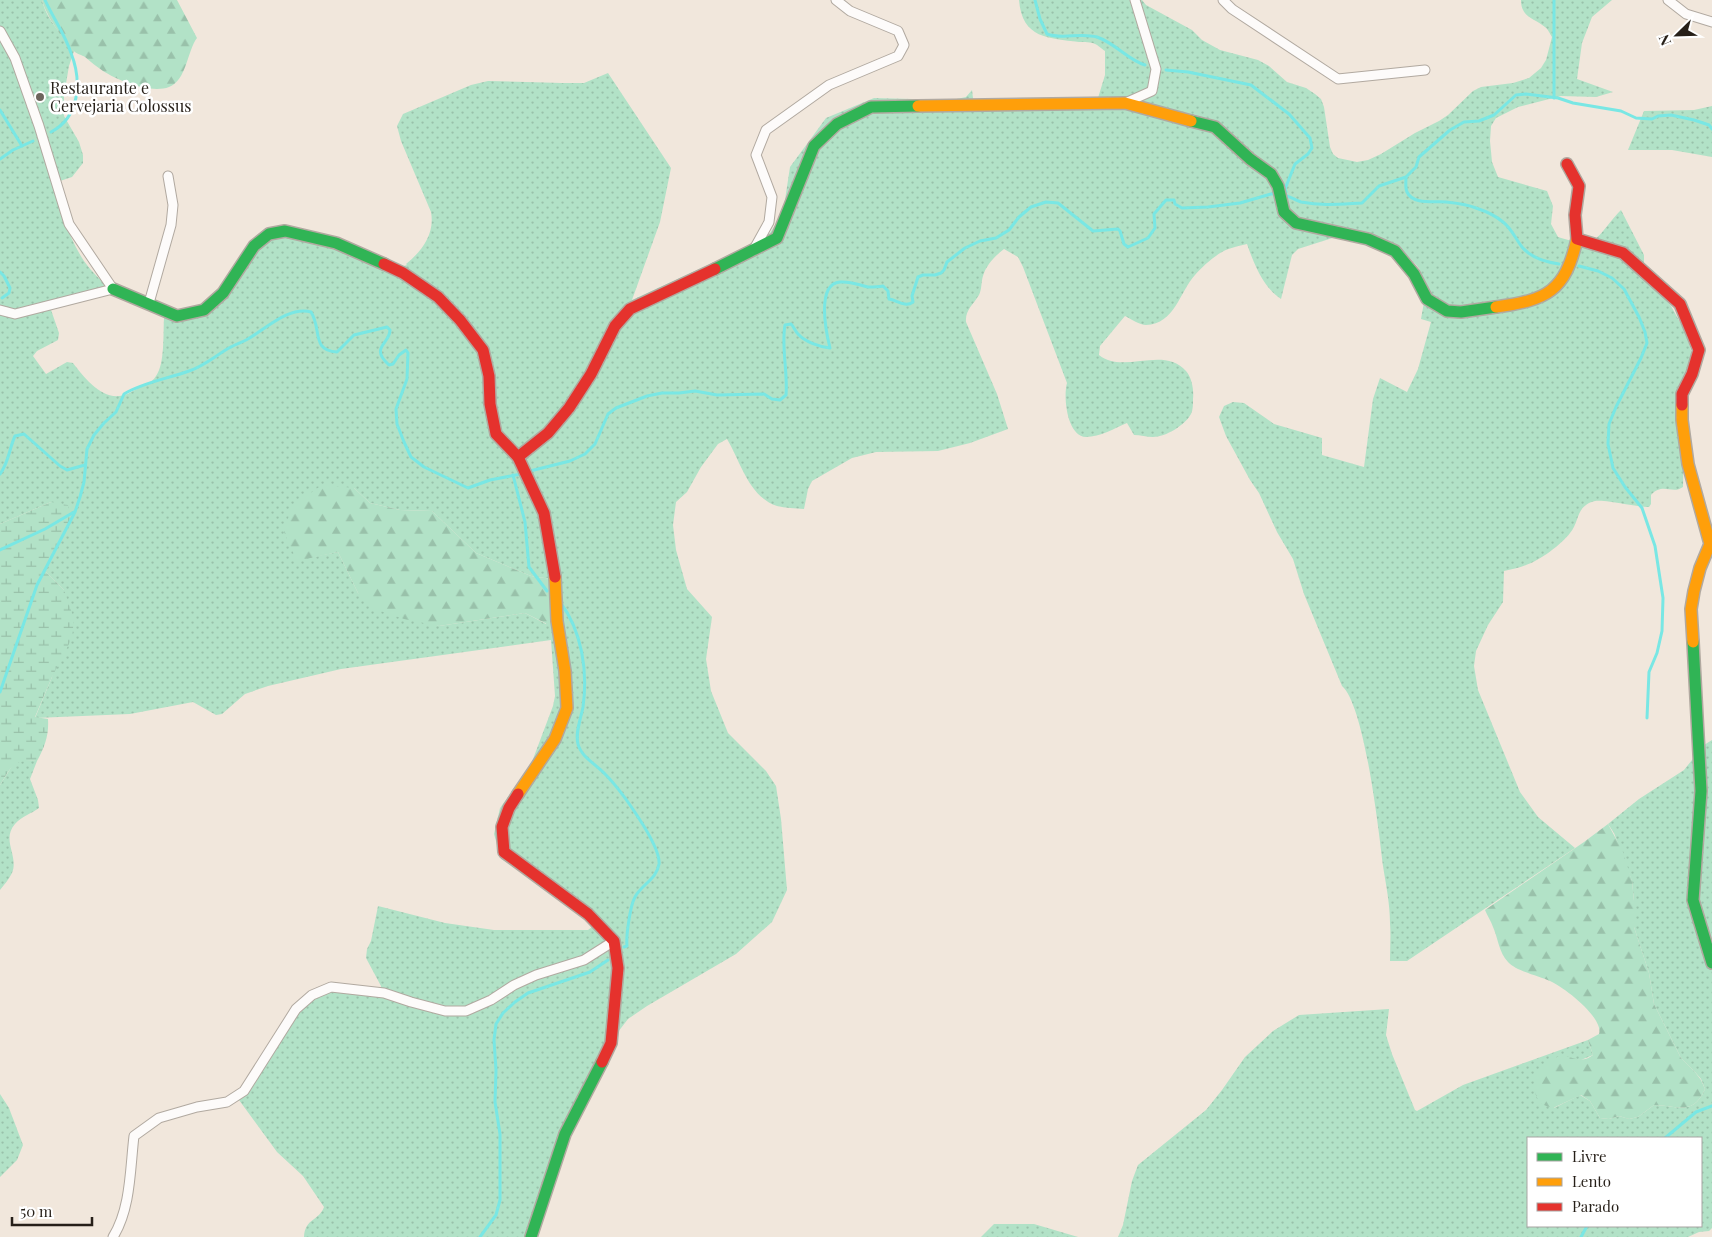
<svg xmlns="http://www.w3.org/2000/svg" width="1712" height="1237" font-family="'Playfair Display',serif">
<defs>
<pattern id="grass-dots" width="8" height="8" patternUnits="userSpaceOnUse" patternTransform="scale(1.25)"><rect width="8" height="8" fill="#b2e2c7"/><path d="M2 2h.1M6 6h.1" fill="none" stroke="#99c1aa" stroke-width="1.8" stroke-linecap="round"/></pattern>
<pattern id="forest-firs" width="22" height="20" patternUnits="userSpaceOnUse" patternTransform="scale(1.25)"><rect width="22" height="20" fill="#b2e2c7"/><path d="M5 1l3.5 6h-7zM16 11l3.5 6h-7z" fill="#99c1aa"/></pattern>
<pattern id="wetland-marsh" width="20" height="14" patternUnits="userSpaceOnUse" patternTransform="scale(1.25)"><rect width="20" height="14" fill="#b2e2c7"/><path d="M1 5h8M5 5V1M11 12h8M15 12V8" fill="none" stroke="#99c1aa"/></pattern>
</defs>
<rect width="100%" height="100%" fill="#f1e7dc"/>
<g fill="url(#grass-dots)" fill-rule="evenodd">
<path d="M 0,0 L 42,0 C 46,19 63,36 74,51 L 69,66 L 64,95 L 64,116 L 79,142 L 83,155 L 83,163 L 72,177 L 54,183 C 61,210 68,237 84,261 C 92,273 104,282 113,294 L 50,307 L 59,333 L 58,340 L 37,351 L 33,356 L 46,374 L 67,362 L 73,363 C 83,376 100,398 119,396 C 125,396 131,392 137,389 C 143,386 152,383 156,376 C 165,364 163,334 164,318 L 203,309 L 242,261 L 269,239 L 302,233 L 390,270 L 407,265 L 406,264 C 422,251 435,234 431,212 L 401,141 L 397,126 L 403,114 L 471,85 L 488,81 L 562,83 L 584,83 L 608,73 L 671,168 L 660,222 L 632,300 L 747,247 L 770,233 L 783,213 L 790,167 L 826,118 L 874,98 L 952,100 L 966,97 L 972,90 L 974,106 L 1098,98 L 1105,75 L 1105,51 C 1102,49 1098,45 1095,44 C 1091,42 1084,42 1079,42 C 1049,38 1022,39 1019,0 L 1142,0 L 1146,5 L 1192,30 L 1202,40 L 1220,50 L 1258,60 L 1269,66 L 1287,82 L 1306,88 L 1315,94 L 1321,99 L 1324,107 L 1330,147 L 1333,154 L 1338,158 L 1357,162 L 1368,160 L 1381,154 L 1415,133 L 1439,121 L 1448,115 L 1473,91 L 1481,87 L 1513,83 L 1529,78 L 1541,68 L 1546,60 L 1552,37 C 1550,34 1548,29 1545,27 C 1535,18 1521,18 1521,0 L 1612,0 L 1592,17 L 1582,43 L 1577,79 L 1613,92 L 1596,97 L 1561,96 L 1518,107 L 1496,118 L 1491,126 L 1490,141 L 1492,162 L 1498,177 L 1547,191 L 1553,206 L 1551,224 L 1558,237 C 1600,250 1595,237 1621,210 L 1644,255 L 1644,269 L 1655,286 L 1671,306 L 1686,333 L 1695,364 L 1685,396 L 1683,487 C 1672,495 1663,482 1651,495 L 1651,504 L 1649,507 C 1636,507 1604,499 1595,501 C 1575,506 1580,522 1570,533 C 1562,544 1539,561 1526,565 C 1519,568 1511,569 1504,571 L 1503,602 L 1488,625 L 1476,651 L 1474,666 L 1478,690 L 1520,792 L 1538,817 L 1575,848 L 1407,961 L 1390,961 C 1390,948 1391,936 1390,923 C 1390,904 1386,885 1383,866 C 1379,833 1365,706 1342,686 L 1304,594 L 1293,559 L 1277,532 L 1259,493 L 1250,480 L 1226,436 L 1219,417 L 1224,406 L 1233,402 L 1244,403 L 1274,424 L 1322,438 L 1322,455 L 1364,467 L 1373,399 L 1380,378 L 1407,392 L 1418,369 L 1431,322 L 1421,319 L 1426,291 L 1419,268 L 1406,254 L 1398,247 L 1348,233 L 1298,249 L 1292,255 L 1281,299 C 1263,287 1254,264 1247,244 C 1239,246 1229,248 1222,252 C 1213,257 1202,267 1195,275 C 1180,291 1175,324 1146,325 C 1140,325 1131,319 1125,316 L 1100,346 L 1099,355 C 1123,375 1163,345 1186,371 C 1192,378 1194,390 1193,399 C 1193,404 1193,410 1191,414 C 1185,425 1166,437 1153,437 C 1147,437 1140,435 1134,435 L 1127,423 C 1115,428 1100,437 1086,437 C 1067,436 1063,397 1067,383 L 1023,267 L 1018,257 L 1004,249 C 996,255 986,265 983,276 C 981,282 982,289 979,295 C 973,305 965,310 966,322 L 997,394 L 1008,429 L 970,443 L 938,451 L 876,452 L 852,458 L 812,481 L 808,489 L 804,509 C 795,508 785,508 777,506 C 748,496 741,462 727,439 L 718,444 L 701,467 L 687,492 L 676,502 L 673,525 L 676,550 L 687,589 L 712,617 L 706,659 L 711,691 L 728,733 L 766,771 L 776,786 L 781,819 L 787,890 L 772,922 L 736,954 L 647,1006 L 628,1019 L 618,1032 L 596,1073 L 526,1237 L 304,1237 C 305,1218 319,1221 324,1207 L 303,1176 L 277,1152 L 239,1100 L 303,1005 L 328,988 L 381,996 L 381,986 L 366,958 L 367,949 L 371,941 L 378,906 L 445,923 L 494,930 L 588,930 L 592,927 L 591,923 L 545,885 L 501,859 L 494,834 L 500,808 L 530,767 L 553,706 L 555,696 L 551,640 L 341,669 L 268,686 L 245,694 L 222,714 L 216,715 L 193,702 L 130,714 L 35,718 L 52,677 L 64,590 L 45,571 L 71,521 L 51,502 L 0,524 ZM 354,488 L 370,503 L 400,510 L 432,511 L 476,553 L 531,576 L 552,579 L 546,624 L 525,613 L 439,626 L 358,593 L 338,552 L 297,560 Z"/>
<polygon points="1712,106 1712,157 1672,150 1628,150 1644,111 1694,110"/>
<path d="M 1712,740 L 1712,1228 L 1709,1231 L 1699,1232 L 1688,1237 L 1118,1237 L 1123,1225 L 1132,1181 L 1138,1165 L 1206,1110 L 1222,1090 L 1245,1057 L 1273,1031 L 1299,1015 L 1389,1009 L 1386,1035 L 1392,1054 L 1415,1110 L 1417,1111 L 1463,1085 L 1588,1040 L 1593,1055 L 1581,1060 L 1574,1059 L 1554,1108 L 1580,1095 L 1590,1101 L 1600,1118 L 1609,1119 L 1619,1116 L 1629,1119 L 1638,1117 L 1654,1105 C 1676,1105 1693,1117 1705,1089 L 1701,1079 L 1695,1072 L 1681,1058 L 1654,1004 L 1649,973 L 1634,927 L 1634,901 L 1632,881 L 1614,833 L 1608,824 L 1639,799 L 1684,770 L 1704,745 ZM 1528,1138 L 1701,1138 L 1701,1226 L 1528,1226 Z"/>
<path d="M 24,760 L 37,761 L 30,779 L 38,800 L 39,808 C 31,814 22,816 15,824 C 1,840 19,856 12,873 C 9,879 4,885 0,890 L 0,785 L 14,763 Z"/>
<polygon points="0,1094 9,1108 23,1145 17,1160 0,1177"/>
<polygon points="994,1224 1034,1224 1078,1237 981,1237"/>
</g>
<g fill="url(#forest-firs)">
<path d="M 42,0 L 177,0 L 197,38 C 187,51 187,80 169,87 C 151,94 119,81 103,71 C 97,67 91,62 85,57 C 82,55 77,54 75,52 C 65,44 44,11 42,0 Z"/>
<polygon points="322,485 354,488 370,503 400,510 432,511 476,553 531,576 552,579 553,627 525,613 439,626 404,619 375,609 358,593 338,552 297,561 284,532 292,506"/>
<path d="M 1608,824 L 1623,852 L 1632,881 L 1634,901 L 1634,927 L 1649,973 L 1654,1004 L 1681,1058 L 1695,1072 L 1701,1080 L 1705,1089 C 1693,1117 1676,1105 1654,1105 L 1638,1117 L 1629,1119 L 1619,1116 L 1609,1119 L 1600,1118 L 1590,1101 L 1581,1095 L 1553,1108 C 1550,1107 1545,1106 1542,1104 C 1532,1096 1532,1078 1540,1068 C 1545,1062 1554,1059 1561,1055 C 1573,1057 1582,1064 1593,1055 L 1588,1040 L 1599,1034 C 1604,1018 1564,987 1550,981 C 1539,976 1516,971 1508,962 C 1499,953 1498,938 1493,927 C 1491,921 1487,915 1485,910 L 1584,842 Z"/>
</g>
<path fill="url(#wetland-marsh)" d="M 51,502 L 68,505 L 71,521 L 45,571 L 64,590 L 74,619 L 72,638 L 52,677 L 35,717 L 48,719 C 49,735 45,746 37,761 C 13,759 12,766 0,785 L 0,524 Z"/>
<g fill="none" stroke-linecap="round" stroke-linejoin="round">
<g stroke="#79e7e4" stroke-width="3">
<path d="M 45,0 C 53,18 65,34 71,53 C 82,81 80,117 51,132"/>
<path d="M 1035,0 L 1040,19 L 1047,34 C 1063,40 1080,32 1097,37 C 1115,43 1128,60 1145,65"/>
<polyline points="1166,70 1188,72 1251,85 1289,114 1310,138 1312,148 1308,154 1295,164 1285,189 1286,192"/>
<polyline points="1554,98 1554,0"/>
<polyline points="0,110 22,146"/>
<polyline points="0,159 13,150 33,141"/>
<path d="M 1406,177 C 1406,182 1405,188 1407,192 C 1413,205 1434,201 1446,202 C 1456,203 1466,204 1476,208 C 1485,211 1496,216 1503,222 C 1512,229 1515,238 1522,247 C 1531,258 1545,262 1559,264"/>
<path d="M 1282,195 C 1289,195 1294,200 1301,202 C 1322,206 1341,204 1362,203 L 1379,186 L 1406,177 L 1416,167 L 1419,157 L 1450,130 L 1464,122 L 1479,121 L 1494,115 L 1516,95 L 1526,94 L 1558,98 L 1573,103 L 1621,111 L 1636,118 L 1652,119 L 1658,116 L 1671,115 L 1694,120 L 1709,125 L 1712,129"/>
<polyline points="1579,266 1598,271 1612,278 1624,289 1639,317 1645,332 1647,343 1641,358 1616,407 1609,424 1608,444 1613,468 1625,487 1642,508 1655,546 1663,598 1662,631 1657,653 1649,672 1647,718"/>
<polyline points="0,272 4,276 10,288 9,293 2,298"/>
<path d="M 530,471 L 570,461 L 585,454 L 595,444 L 608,414 L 616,408 L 647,396 L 662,393 L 679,393 L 695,391 L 717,395 L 764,394 L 772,399 L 780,400 L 786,395 C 788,372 781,347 785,325 L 791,324 C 794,327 795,331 798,334 C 805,342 820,347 830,348 C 826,332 816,284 840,282 C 850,281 859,285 868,287 C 873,287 878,287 883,286 L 888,291 L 889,299 C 897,300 905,308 913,302 L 912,296 L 918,277 L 923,275 L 935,275 L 941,273 L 944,270 L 947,262 L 965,248 L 980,241 L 996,238 L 1009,230 L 1019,217 L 1031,207 L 1046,202 L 1058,203 L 1093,231 L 1118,229 L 1120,231 L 1124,244 L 1128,247 L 1148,238 L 1155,228 L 1154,214 L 1166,200 L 1174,200 L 1175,204 L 1182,208 L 1208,207 L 1240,203 L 1271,194 L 1276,194"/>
<path d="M 0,474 C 9,462 9,449 15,436 L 24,434 L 60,466 L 67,470 L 85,465"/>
<polyline points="513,475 525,522 529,567 547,591"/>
<polyline points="0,550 45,529 74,512"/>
<path d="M 560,602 C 582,631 588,671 583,707 C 581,718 575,733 578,744 C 581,757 597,765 605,774 C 620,789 661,845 659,864 C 657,879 641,885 635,897 C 630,906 626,936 627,946 L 624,947"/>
<path d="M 0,692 L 37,585 L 75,512 L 80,497 L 84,482 L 87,449 L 94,435 L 104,423 L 116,412 L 124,394 C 144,382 167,379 189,371 C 204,366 215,356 229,348 C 234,345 240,343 246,340 C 265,330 288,306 311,312 C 322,329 311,351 337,352 L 354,335 L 387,327 L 390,330 C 390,344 369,347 389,365 L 393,364 L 399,355 L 406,350 L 408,353 L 407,379 L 396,409 L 397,424 L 404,442 L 411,457 L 424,467 L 468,488 L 490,480 L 521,474"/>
<polyline points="1665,1138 1696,1112 1712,1106"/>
<polyline points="480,1237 496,1215 500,1200 500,1134 495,1102 496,1070 494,1040 496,1024 503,1013 515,1002 528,993 590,972 608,960"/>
<polyline points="1581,1237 1587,1226"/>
</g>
<g stroke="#b1a9a0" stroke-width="11">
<g id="street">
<polyline points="1223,0 1232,9 1338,79 1425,70"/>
<polyline points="1668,0 1686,14 1712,22"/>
<polyline points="0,31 15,58 39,126 69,224 113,289 15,314 0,310"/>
<polyline points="1125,103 1152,91 1156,69 1135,0"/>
<polyline points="753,251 769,222 772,197 756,155 766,130 829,85 898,56 904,45 898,31 850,11 836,0"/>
<polyline points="149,303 171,225 173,205 168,176"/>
<path d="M 113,1237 C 131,1208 130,1169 134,1136 L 159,1118 L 197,1107 L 227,1102 L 244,1091 L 296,1009 L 312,995 L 331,987 L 384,993 L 411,1002 L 445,1011 L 466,1011 L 491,1000 L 514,985 L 536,975 L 584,960 L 614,941"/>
</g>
</g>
<g stroke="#b1a9a0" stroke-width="14">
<g id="fast">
<polyline points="1191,121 1215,127 1250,159 1271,174 1278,186 1284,212 1296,223 1368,239 1395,251 1414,274 1427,299 1447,311 1461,312 1496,307"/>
<polyline points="715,269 777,238 814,146 837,124 871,107 918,106"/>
<polyline points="113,289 177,316 204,310 223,293 254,246 269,234 285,231 336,243 384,264"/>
<polyline points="1693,642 1701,791 1693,900 1712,963"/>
<polyline points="531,1237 565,1134 602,1062"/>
</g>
</g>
<g stroke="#b1a9a0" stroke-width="14">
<g id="slow">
<polyline points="918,106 1125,103 1191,121"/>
<path d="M 1496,307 C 1547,300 1565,292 1577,239"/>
<polyline points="1682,405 1682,420 1688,464 1710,544 1700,568 1694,591 1691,609 1693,642"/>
<polyline points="518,794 555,739 567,708 565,671 557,621 555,577"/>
</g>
</g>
<g stroke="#b1a9a0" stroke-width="14">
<g id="jam">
<polyline points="1567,164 1579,186 1575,215 1577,239 1623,253 1680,304 1699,350 1692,374 1682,394 1682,405"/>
<polyline points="384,264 403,273 438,297 460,320 483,350 489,376 490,404 496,434 518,457 544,513 555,577"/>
<polyline points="518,457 548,433 569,408 591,374 615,326 630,309 715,269"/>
<polyline points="518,794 509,808 502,827 504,852 588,914 614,941 618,968 611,1043 602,1062"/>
</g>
</g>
<use href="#street" stroke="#fdfbfa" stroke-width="9"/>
<use href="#fast" stroke="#30b455" stroke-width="11"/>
<use href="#slow" stroke="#ff9f0a" stroke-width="11"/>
<use href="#jam" stroke="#e5322d" stroke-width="11"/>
</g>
<circle fill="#6d655d" stroke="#fff" stroke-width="2" cx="40" cy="97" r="5"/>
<g text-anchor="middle" stroke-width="5" stroke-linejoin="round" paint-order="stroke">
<g font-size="16" fill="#261f18" stroke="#fff" text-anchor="start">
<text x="50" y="94">Restaurante e<tspan x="50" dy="18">Cervejaria Colossus</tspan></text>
</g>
</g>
<rect x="1527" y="1137" width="175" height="90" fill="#ffffff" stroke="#a8a5a3"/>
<rect x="1537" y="1153" width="25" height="8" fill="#30b455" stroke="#a8a5a3"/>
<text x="1572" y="1162" font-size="15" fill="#261f18">Livre</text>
<rect x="1537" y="1178" width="25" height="8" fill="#ff9f0a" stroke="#a8a5a3"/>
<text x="1572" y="1187" font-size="15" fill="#261f18">Lento</text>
<rect x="1537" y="1203" width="25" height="8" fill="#e5322d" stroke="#a8a5a3"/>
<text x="1572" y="1212" font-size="15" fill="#261f18">Parado</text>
<g transform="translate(1677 35) rotate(247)" stroke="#ffffff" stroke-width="4" paint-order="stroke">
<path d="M0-4L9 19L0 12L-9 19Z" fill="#261f18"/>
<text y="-8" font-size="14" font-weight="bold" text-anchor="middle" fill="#261f18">N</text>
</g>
<path d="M12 1217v8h80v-8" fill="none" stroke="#261f18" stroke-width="2.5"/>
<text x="20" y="1217" font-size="15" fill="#261f18" stroke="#ffffff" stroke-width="4" paint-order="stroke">50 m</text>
</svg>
